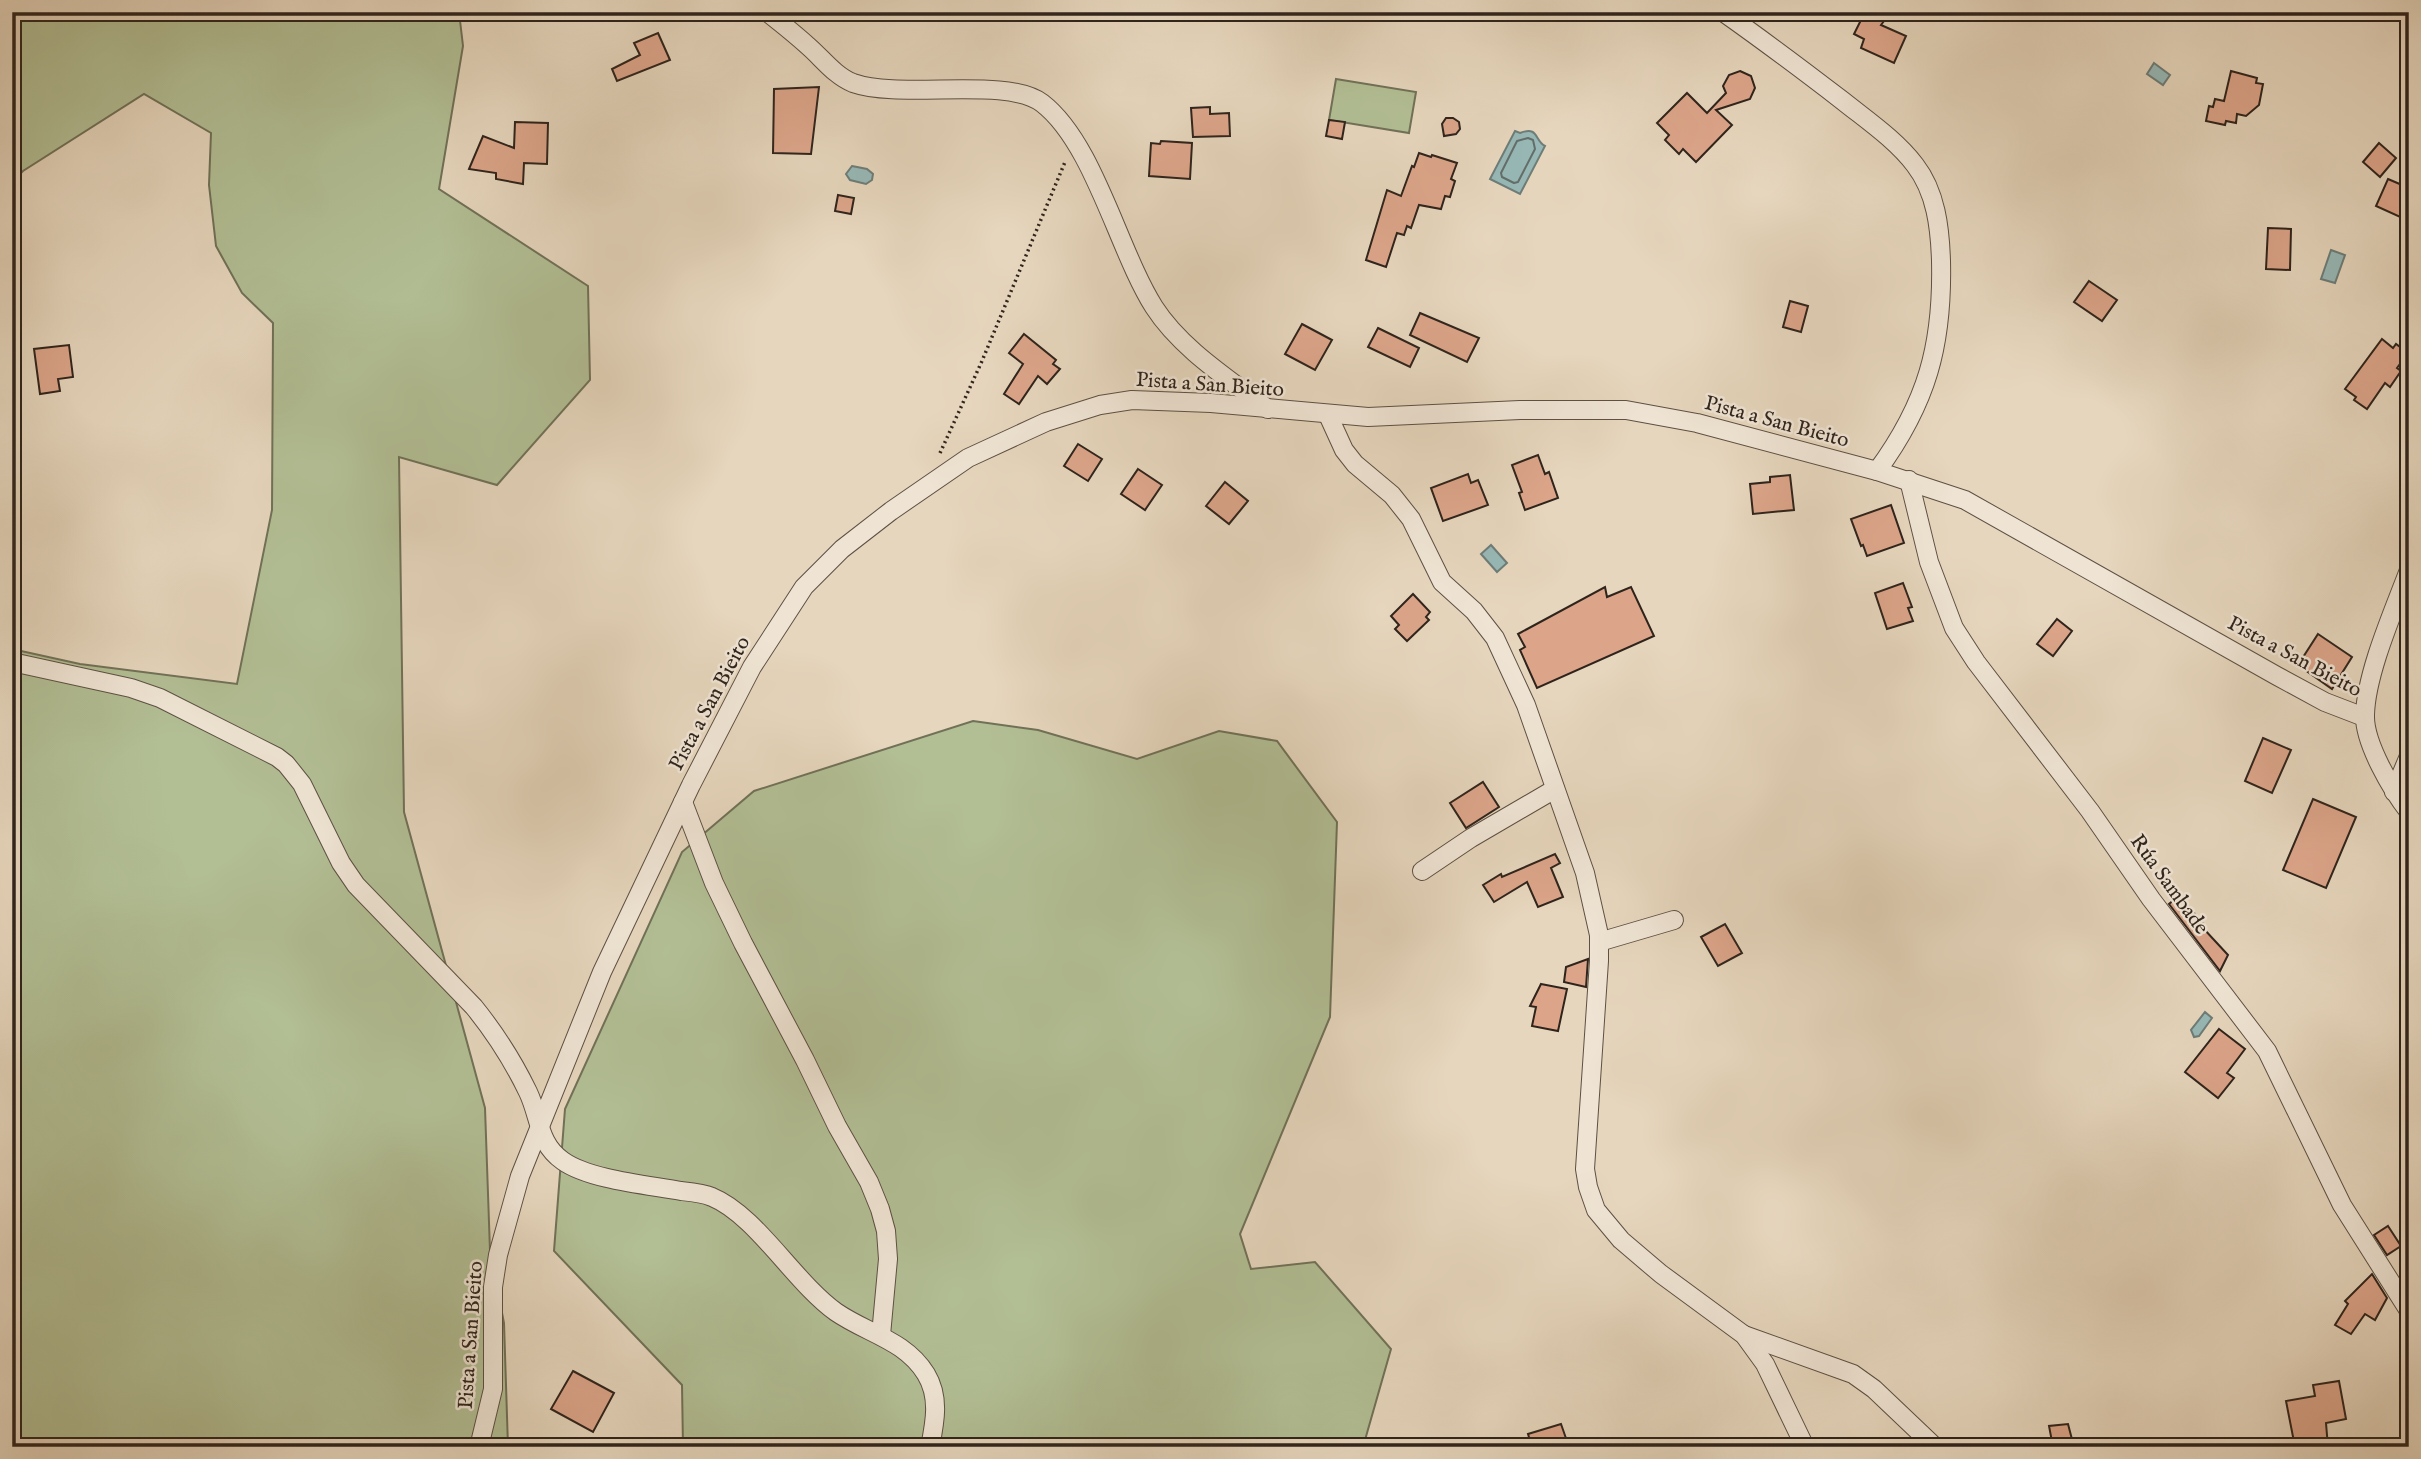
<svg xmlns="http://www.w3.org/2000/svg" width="2421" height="1459" font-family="'IM FELL English',serif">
<rect width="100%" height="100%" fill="#e6d6bd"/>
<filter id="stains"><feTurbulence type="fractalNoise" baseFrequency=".00286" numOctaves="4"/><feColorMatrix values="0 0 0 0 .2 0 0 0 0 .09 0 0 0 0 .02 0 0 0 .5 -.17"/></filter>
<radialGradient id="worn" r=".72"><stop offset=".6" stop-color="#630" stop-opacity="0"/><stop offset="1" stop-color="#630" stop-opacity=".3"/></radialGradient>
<g fill="#b2be94" stroke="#707158" stroke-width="2">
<polygon points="12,12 459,12 463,46 439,189 588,286 590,380 497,485 399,457 404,812 485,1108 490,1251 504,1323 508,1447 12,1447 12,649 80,664 237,684 272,510 273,323 242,293 216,246 209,185 211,133 144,94 23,171 12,182"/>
<polygon points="1336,79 1416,92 1409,133 1329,120"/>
<polygon points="973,721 1038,730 1137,759 1219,731 1277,741 1337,822 1330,1017 1240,1234 1251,1269 1315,1262 1391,1349 1363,1447 683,1447 682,1385 554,1251 565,1109 682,852 754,791"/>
</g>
<g fill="#97b8b6" stroke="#6d7d78" stroke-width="2">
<polygon points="2154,63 2170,75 2163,85 2147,74"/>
<path d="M 1515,131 L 1520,133 C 1539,126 1534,140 1545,146 L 1520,194 L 1490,179 Z"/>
<polygon points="852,166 867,169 873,174 872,180 866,184 850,180 846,174"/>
<polygon points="2331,250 2345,255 2335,283 2321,279"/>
<polygon points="1491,545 1507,563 1497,572 1481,554"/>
<polygon points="2205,1012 2212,1018 2199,1036 2194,1037 2191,1030"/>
</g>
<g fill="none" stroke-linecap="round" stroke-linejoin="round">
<polygon stroke="#636e69" stroke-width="2" points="1528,138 1533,140 1535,149 1518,182 1514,183 1502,177 1501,173 1517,141"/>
</g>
<g fill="#dca58a" stroke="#2f241c" stroke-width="2">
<polygon points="1864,14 1884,21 1881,25 1906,36 1894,63 1861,48 1864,39 1854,34"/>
<polygon points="658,33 670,60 617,81 612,69 640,55 634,43"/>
<polygon points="1740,71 1751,76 1755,88 1750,99 1716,110 1732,125 1696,162 1683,149 1679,154 1665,140 1669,135 1657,123 1687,93 1707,113 1726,93 1723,86 1729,75"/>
<polygon points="2231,71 2257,78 2256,83 2263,84 2259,105 2246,116 2237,114 2236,123 2226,121 2225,125 2206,121 2209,106 2213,107 2215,99 2224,101"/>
<polygon points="819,87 811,154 773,153 774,89"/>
<polygon points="1210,107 1210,114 1229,113 1230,136 1193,137 1191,108"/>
<polygon points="1446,118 1453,118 1459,122 1460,129 1456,134 1444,136 1442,124"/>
<polygon points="1329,120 1345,122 1342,139 1326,136"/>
<polygon points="515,122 548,123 547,164 524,163 523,184 496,179 496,173 469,169 483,136 514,148"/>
<polygon points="1161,141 1192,143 1190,179 1149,176 1151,143 1160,144"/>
<polygon points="2379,143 2396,158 2380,177 2363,162"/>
<polygon points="1419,153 1431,157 1432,155 1457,163 1451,179 1455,181 1450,197 1445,196 1441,209 1419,205 1411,228 1407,226 1404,235 1397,233 1386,267 1366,260 1387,190 1401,196 1412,166 1414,167"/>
<polygon points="2388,179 2409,188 2409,221 2376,206"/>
<polygon points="838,195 854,198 851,214 835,211"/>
<polygon points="2268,228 2291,229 2290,270 2266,269"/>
<polygon points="2089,281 2117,300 2102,321 2074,302"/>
<polygon points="1790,301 1808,306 1801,332 1783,327"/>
<polygon points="1420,313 1479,338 1467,362 1410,335"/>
<polygon points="1302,324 1332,340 1315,370 1285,354"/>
<polygon points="1378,328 1419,348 1410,367 1368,347"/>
<polygon points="1024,334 1056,360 1053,364 1060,369 1047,384 1038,376 1019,404 1004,394 1023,364 1009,353"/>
<polygon points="2382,339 2393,348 2396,344 2408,353 2397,368 2401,371 2390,387 2385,383 2367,409 2354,400 2356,397 2345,389"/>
<polygon points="69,345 73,377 58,379 60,391 40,394 34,349"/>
<polygon points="1078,444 1102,459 1088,481 1064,466"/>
<polygon points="1538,455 1545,474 1549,472 1558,498 1525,510 1519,493 1522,492 1512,465"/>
<polygon points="1138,469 1162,485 1145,510 1121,494"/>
<polygon points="1468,474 1471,483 1478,480 1488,505 1443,521 1431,488"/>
<polygon points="1790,475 1794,510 1753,514 1750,484 1770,482 1770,477"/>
<polygon points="1225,482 1248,501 1229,524 1206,506"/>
<polygon points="1891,505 1904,543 1867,556 1863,545 1861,546 1851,519"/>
<polygon points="1903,583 1912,607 1908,608 1913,621 1887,629 1875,593"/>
<polygon points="1605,587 1607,597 1631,587 1654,636 1537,688 1520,650 1525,647 1518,634"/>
<polygon points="1413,594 1430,612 1426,617 1429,620 1407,641 1395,629 1399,625 1391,616"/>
<polygon points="2057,619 2072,631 2053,656 2037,644"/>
<polygon points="2318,634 2352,657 2332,689 2298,665"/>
<polygon points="2263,738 2291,750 2272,793 2245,781"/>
<polygon points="1483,782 1499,807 1466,828 1450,803"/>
<polygon points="2313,799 2356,817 2326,888 2283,870"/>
<polygon points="1555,854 1560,863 1551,868 1563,897 1538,907 1527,882 1494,902 1483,885 1501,874 1502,877"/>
<polygon points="2175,899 2181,905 2184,901 2205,926 2203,928 2228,955 2220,971 2169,904"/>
<polygon points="1725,924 1742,953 1718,966 1701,937"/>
<polygon points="1588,959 1586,987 1564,982 1566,967"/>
<polygon points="1541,984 1567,989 1558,1031 1532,1026 1536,1007 1530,1006"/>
<polygon points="2219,1029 2245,1049 2227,1073 2234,1078 2218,1098 2185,1072"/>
<polygon points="2388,1226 2401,1246 2387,1255 2374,1235"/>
<polygon points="2372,1274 2387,1298 2375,1320 2365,1314 2351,1334 2335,1325 2348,1304 2345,1301"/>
<polygon points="573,1371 614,1393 593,1432 551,1409"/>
<polygon points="2339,1381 2346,1419 2326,1423 2328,1447 2295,1447 2286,1401 2315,1396 2313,1385"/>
<polygon points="1561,1424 1569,1447 1532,1447 1528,1434"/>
<polygon points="2068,1424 2074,1447 2053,1447 2049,1426"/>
</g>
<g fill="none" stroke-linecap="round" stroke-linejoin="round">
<g stroke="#5d5044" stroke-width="20">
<g id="street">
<path d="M 767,12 C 781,23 795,34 808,46 C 822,58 835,76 853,83 C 901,100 1006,76 1042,103 C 1094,143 1118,250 1154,307 C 1181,349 1229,379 1268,409"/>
<path d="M 1723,12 C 1764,41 1804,71 1843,101 C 1868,121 1896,140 1915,165 C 1936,192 1940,228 1941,261 C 1943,345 1927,403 1877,471"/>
<polyline points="1328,415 1344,450 1355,464 1392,495 1411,519 1442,582 1474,611 1495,638 1526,705 1585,873 1599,935 1599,961 1585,1169 1588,1187 1596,1210 1621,1240 1661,1274 1744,1335 1765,1364 1805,1447"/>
<polyline points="1909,480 1929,562 1954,628 1976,662 2090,811 2151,899 2267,1051 2342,1205 2409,1311"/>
<path d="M 2409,570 C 2394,610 2366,673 2365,715 C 2364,743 2392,790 2409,812"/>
<path d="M 12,662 L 131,688 L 160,698 L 277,757 L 286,764 L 302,784 L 341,863 L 356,885 L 474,1007 C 495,1033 513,1061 528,1092 C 540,1117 538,1144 563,1161 C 590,1180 649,1185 681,1191 C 691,1192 703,1193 712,1197 C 756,1215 795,1283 836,1312 C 868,1334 905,1340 926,1374 C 940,1397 935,1422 930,1447"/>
<polyline points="2394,792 2409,756"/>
<polyline points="683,802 714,883 743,943 805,1060 837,1126 869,1182 880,1209 886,1231 888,1259 881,1335"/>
<polyline points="1422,871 1471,838 1555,789"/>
<polyline points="1599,942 1674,920"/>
<polyline points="1744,1335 1853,1374 1874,1389 1935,1447"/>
<polyline points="479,1447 493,1389 493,1287 498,1255 520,1176 602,972 691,785 752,667 804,587 842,549 891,511 968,458 1046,422 1100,405 1132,400 1211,403 1368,417 1520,410 1626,410 1697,423 1877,471 1965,500 2277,676 2325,702 2364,717"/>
</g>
</g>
<g stroke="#2f241c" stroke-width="3.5" stroke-dasharray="2 3.5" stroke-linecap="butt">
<polyline points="2176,12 2182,17"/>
<polyline points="940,453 982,361 1065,162"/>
</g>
<use href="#street" stroke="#efe4d4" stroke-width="18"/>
</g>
<g text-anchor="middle" stroke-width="5" stroke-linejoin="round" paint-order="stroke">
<g font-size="21" fill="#2f241c" stroke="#efe4d4">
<text transform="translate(1210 384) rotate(4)" y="7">Pista a San Bieito</text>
<text transform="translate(1777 421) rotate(15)" y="7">Pista a San Bieito</text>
<text transform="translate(2295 656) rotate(28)" y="7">Pista a San Bieito</text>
<text transform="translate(709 703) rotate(-62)" y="7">Pista a San Bieito</text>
<text transform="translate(2170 884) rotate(54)" y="7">Rúa Sambade</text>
<text transform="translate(470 1335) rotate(-86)" y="7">Pista a San Bieito</text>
</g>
</g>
<rect width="2421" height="1459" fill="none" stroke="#e6d6bd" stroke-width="42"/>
<rect x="14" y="14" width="2393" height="1431" fill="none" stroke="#2f241c" stroke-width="3.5"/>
<rect x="21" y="21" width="2379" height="1417" fill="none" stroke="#2f241c" stroke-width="2"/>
<rect width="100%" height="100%" filter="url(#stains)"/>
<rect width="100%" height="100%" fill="url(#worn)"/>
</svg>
